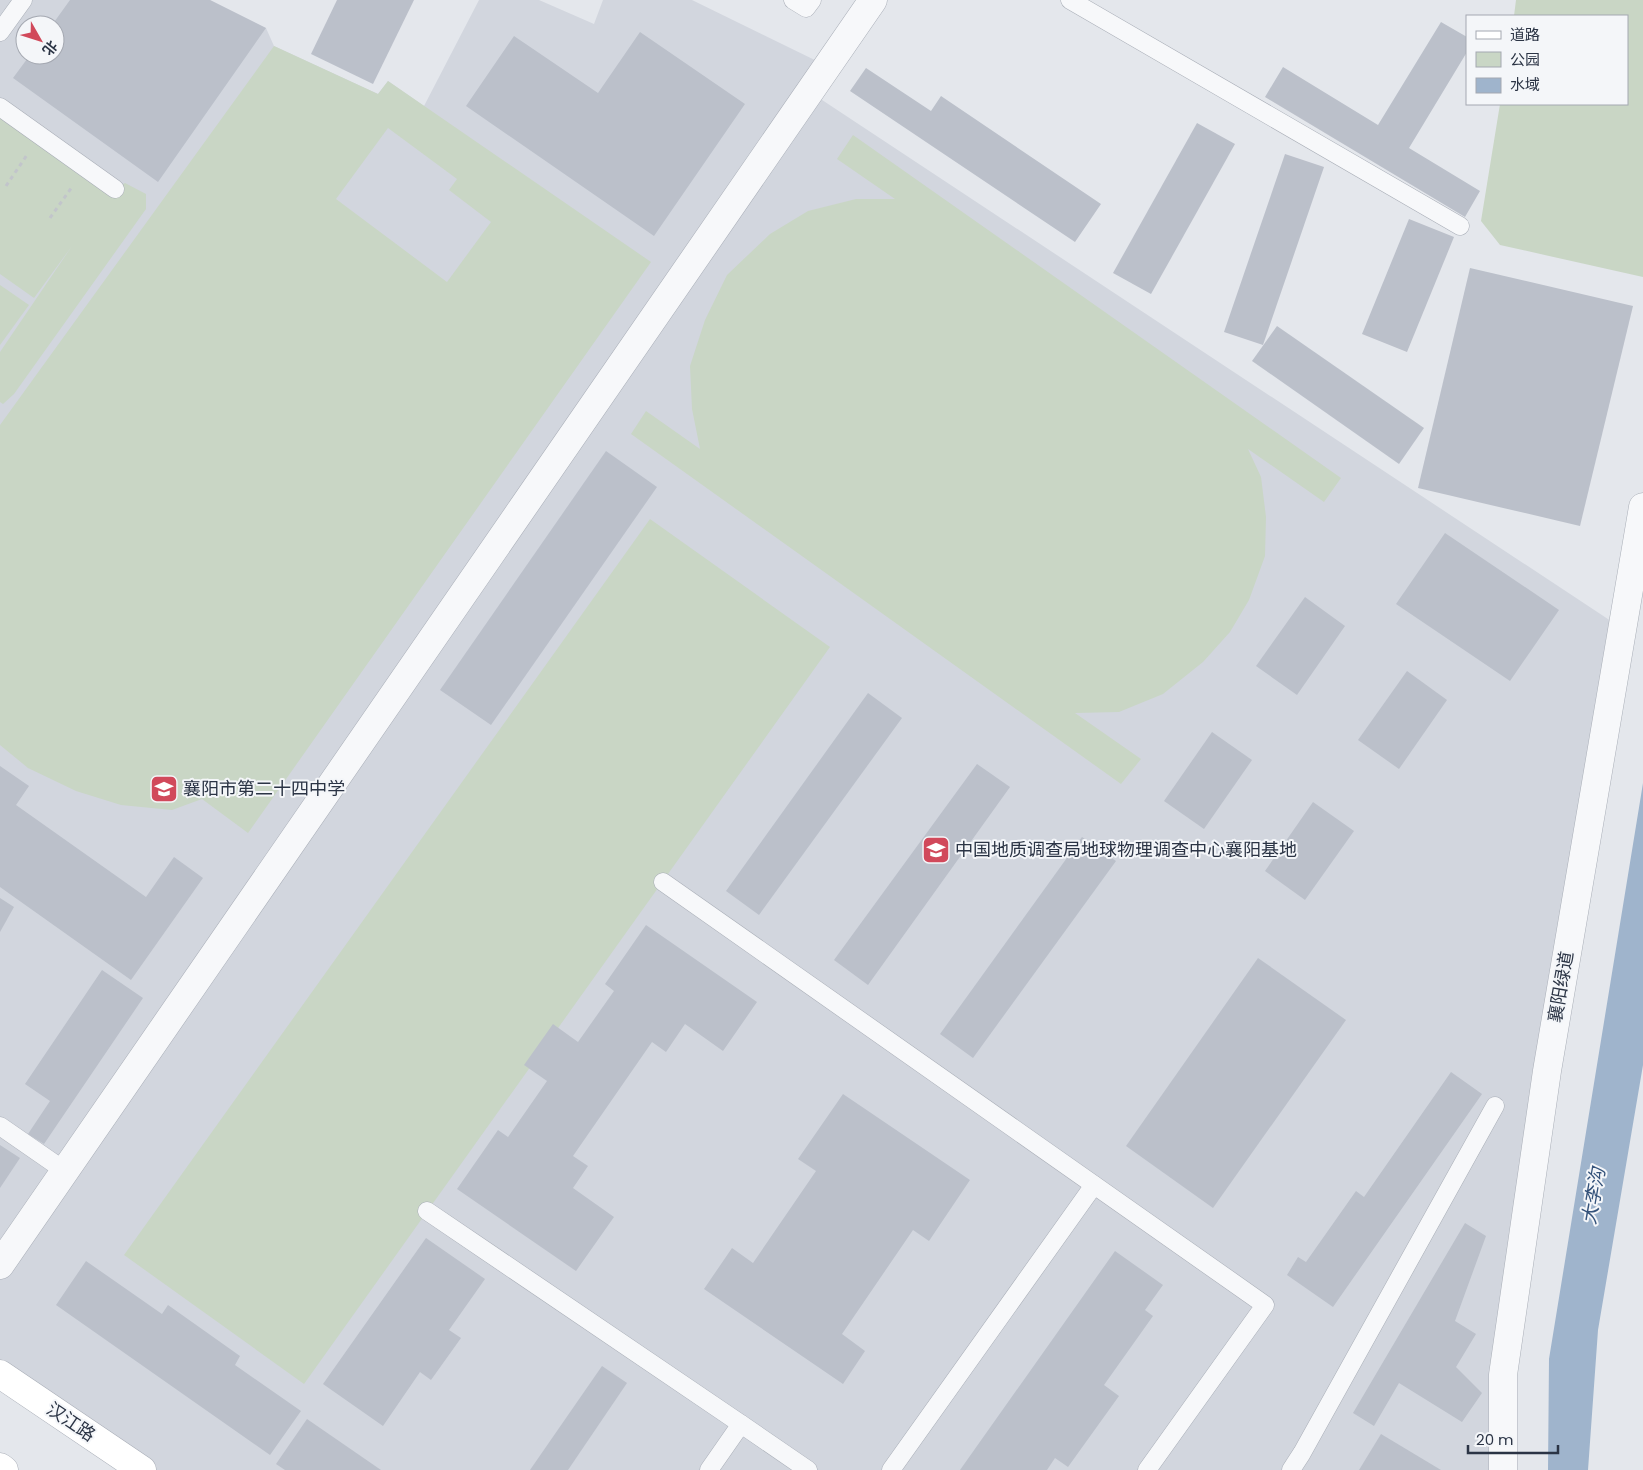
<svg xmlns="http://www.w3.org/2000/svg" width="1643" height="1470" font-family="Poppins,'Noto Sans SC',sans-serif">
<rect width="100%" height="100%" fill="#e4e7ec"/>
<path fill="#d2d6de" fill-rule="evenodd" d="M 0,0 L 210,0 L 266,28 L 274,46 L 378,94 L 388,81 L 424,106 L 479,0 L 539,0 L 594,24 L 603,0 L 692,0 L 827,66 L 810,92 L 1623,629 L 1503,1470 L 142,1470 L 0,1374 ZM 25,25 L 55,25 L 55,55 L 25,55 Z"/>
<g fill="#c9d6c5" fill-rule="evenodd">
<polygon points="1516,0 1643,0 1643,277 1500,245 1481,221 1500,104 1627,104 1627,16 1514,16"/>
<path d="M 274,46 L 378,94 L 388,81 L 651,262 L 248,833 L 202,799 L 172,810 L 121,805 L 76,791 L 28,768 L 0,745 L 0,425 ZM 388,128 L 457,179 L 449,190 L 491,222 L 447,282 L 336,199 Z"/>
<polygon points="0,107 115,189 125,183 146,194 146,209 14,394 3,404 0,402 0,352 72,246 34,298 0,274"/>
<polygon points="853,135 1341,478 1324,502 1248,449 1261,477 1266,517 1265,556 1249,600 1230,632 1203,662 1163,694 1119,712 1075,713 1141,759 1121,784 631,434 646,411 700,449 692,409 690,366 705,320 727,275 770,234 808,211 856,199 895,199 837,159"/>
<polygon points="0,285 29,305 0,345"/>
<polygon points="650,519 830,647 304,1384 124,1255"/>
</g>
<polygon fill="#9fb4cc" points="1643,783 1643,1065 1598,1330 1588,1470 1548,1470 1549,1359"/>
<g fill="#bbc0ca">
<polygon points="70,0 210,0 266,28 158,182 13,78 30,55 55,55 55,25 52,25"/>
<polygon points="337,0 414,0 373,84 311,54"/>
<polygon points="1441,22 1467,37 1467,52 1409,148 1480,191 1465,217 1265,97 1283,67 1378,125"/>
<polygon points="640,32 745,104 654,236 466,106 514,36 598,93"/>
<polygon points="866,68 931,111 941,96 1101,204 1075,242 850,91"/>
<polygon points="1197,123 1235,144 1151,294 1113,273"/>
<polygon points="1285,154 1324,167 1263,345 1224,332"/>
<polygon points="1409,219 1454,237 1407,352 1362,334"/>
<polygon points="1470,268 1633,306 1580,526 1418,488"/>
<polygon points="1277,326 1424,428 1399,464 1252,361"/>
<polygon points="606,451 657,487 491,725 440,690"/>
<polygon points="1445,533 1559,610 1510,681 1396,604"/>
<polygon points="1305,597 1345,626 1297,695 1256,666"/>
<polygon points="1407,671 1447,700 1399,769 1358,740"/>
<polygon points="868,693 902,718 759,915 726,891"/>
<polygon points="1212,732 1252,760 1204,829 1164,801"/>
<polygon points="977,764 1010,787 868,985 834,960"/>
<polygon points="0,766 29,786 16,805 146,897 174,857 203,878 131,980 0,887"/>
<polygon points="1313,802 1354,831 1305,900 1265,871"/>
<polygon points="1082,837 1116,861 973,1058 940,1034"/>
<polygon points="0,898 14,907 0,932"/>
<polygon points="646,925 757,1002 723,1051 685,1024 666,1052 652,1042 573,1156 588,1166 573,1188 614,1217 576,1271 457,1189 498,1130 508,1137 547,1081 524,1065 553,1024 578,1042 614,991 605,984"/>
<polygon points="1258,958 1346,1020 1213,1208 1126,1146"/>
<polygon points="102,970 143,998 44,1144 28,1134 50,1101 25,1084"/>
<polygon points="1451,1072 1482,1094 1333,1307 1287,1275 1298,1257 1306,1262 1356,1191 1364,1197"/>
<polygon points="843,1094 970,1180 929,1241 913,1230 842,1334 865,1351 843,1384 704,1289 732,1248 753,1263 816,1171 798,1159"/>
<polygon points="0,1145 20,1158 0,1188"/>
<polygon points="1465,1223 1486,1236 1455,1321 1476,1334 1456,1367 1482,1393 1462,1422 1399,1383 1374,1426 1353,1413"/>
<polygon points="426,1238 485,1279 449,1330 461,1338 431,1380 420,1372 383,1426 323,1384"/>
<polygon points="1115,1251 1163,1285 1145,1310 1153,1316 1104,1385 1119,1396 1068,1467 1055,1458 1047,1470 960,1470"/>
<polygon points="86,1261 162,1314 168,1305 240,1356 235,1365 301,1411 270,1455 56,1305"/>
<polygon points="602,1366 627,1383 568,1470 530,1470"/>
<polygon points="307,1419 381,1470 285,1470 276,1464"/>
<polygon points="1381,1434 1441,1470 1359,1470"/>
</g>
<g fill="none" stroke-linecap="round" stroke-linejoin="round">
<g stroke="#a9aeb7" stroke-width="19">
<g id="service">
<polyline points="793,0 806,8 812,0"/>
<polyline points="1070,0 1460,226"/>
<polyline points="0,32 23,0"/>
<polyline points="0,107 115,189"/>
<polyline points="663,882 1265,1305 1147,1470"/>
<polyline points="0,1126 65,1171"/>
<polyline points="427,1211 741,1424 709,1470"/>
<polyline points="741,1424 808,1470"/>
<polyline points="891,1470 1094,1185"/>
<polyline points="1291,1470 1302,1453 1495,1106"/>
</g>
</g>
<g stroke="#a9aeb7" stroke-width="29">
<g id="minor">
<polyline points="0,1265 873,0"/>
<polyline points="1503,1470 1503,1375 1547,1071 1643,507"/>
</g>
</g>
<g stroke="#a9aeb7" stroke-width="29">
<g id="secondary">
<polyline points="0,1374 142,1470"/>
<polyline points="0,1467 4,1470"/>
</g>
</g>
<g stroke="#c2c5cb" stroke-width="3" stroke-dasharray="4 4" stroke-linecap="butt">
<polyline points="6,186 27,155"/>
<polyline points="50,218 72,187"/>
</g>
<use href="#service" stroke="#f7f8fa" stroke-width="18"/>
<use href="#minor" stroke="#f7f8fa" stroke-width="28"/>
<use href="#secondary" stroke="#fff" stroke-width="28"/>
</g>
<defs>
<g id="school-square" transform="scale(1.4375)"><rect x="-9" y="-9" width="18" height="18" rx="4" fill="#d1495b" stroke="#f4f6f9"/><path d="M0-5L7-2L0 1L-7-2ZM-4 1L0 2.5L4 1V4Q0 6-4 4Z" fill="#fff"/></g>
<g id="university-square" transform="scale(1.4375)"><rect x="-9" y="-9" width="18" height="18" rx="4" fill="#d1495b" stroke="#f4f6f9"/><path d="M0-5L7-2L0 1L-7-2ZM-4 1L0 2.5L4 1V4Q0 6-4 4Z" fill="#fff"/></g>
</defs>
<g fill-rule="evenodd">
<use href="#school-square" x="164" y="789"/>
<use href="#university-square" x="936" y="850"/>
</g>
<g text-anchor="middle" stroke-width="4" stroke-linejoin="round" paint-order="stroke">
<g font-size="18" fill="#2b3445" stroke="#f4f6f9" text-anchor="start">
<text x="183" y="795">襄阳市第二十四中学</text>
<text x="955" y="856">中国地质调查局地球物理调查中心襄阳基地</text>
</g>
<g font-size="18" fill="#2b3445" stroke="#f4f6f9">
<text transform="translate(1561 987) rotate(-80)" y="6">襄阳绿道</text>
<text transform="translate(71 1422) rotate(34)" y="6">汉江路</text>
</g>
<g font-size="19" font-style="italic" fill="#34527a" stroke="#f4f6f9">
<text transform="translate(1593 1196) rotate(-80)" y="7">大李沟</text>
</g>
</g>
<rect x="1466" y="15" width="162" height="90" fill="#f4f6f9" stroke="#a4a8b1"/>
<rect x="1476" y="31" width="25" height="8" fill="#ffffff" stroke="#a4a8b1"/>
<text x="1510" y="40" font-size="15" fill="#2b3445">道路</text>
<rect x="1476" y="52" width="25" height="15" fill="#c9d6c5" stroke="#a4a8b1"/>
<text x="1510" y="65" font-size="15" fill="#2b3445">公园</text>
<rect x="1476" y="78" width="25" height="15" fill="#9fb4cc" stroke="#a4a8b1"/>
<text x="1510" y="90" font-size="15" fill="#2b3445">水域</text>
<g transform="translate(40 40) rotate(129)"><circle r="24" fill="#f4f6f9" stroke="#a4a8b1"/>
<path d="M0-4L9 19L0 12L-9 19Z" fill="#d1495b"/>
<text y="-8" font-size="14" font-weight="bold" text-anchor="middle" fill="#2b3445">北</text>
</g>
<path d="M1468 1445v8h90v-8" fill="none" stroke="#2b3445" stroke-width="2.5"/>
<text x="1476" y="1445" font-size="15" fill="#2b3445" stroke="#f4f6f9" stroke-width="4" paint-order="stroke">20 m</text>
</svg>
